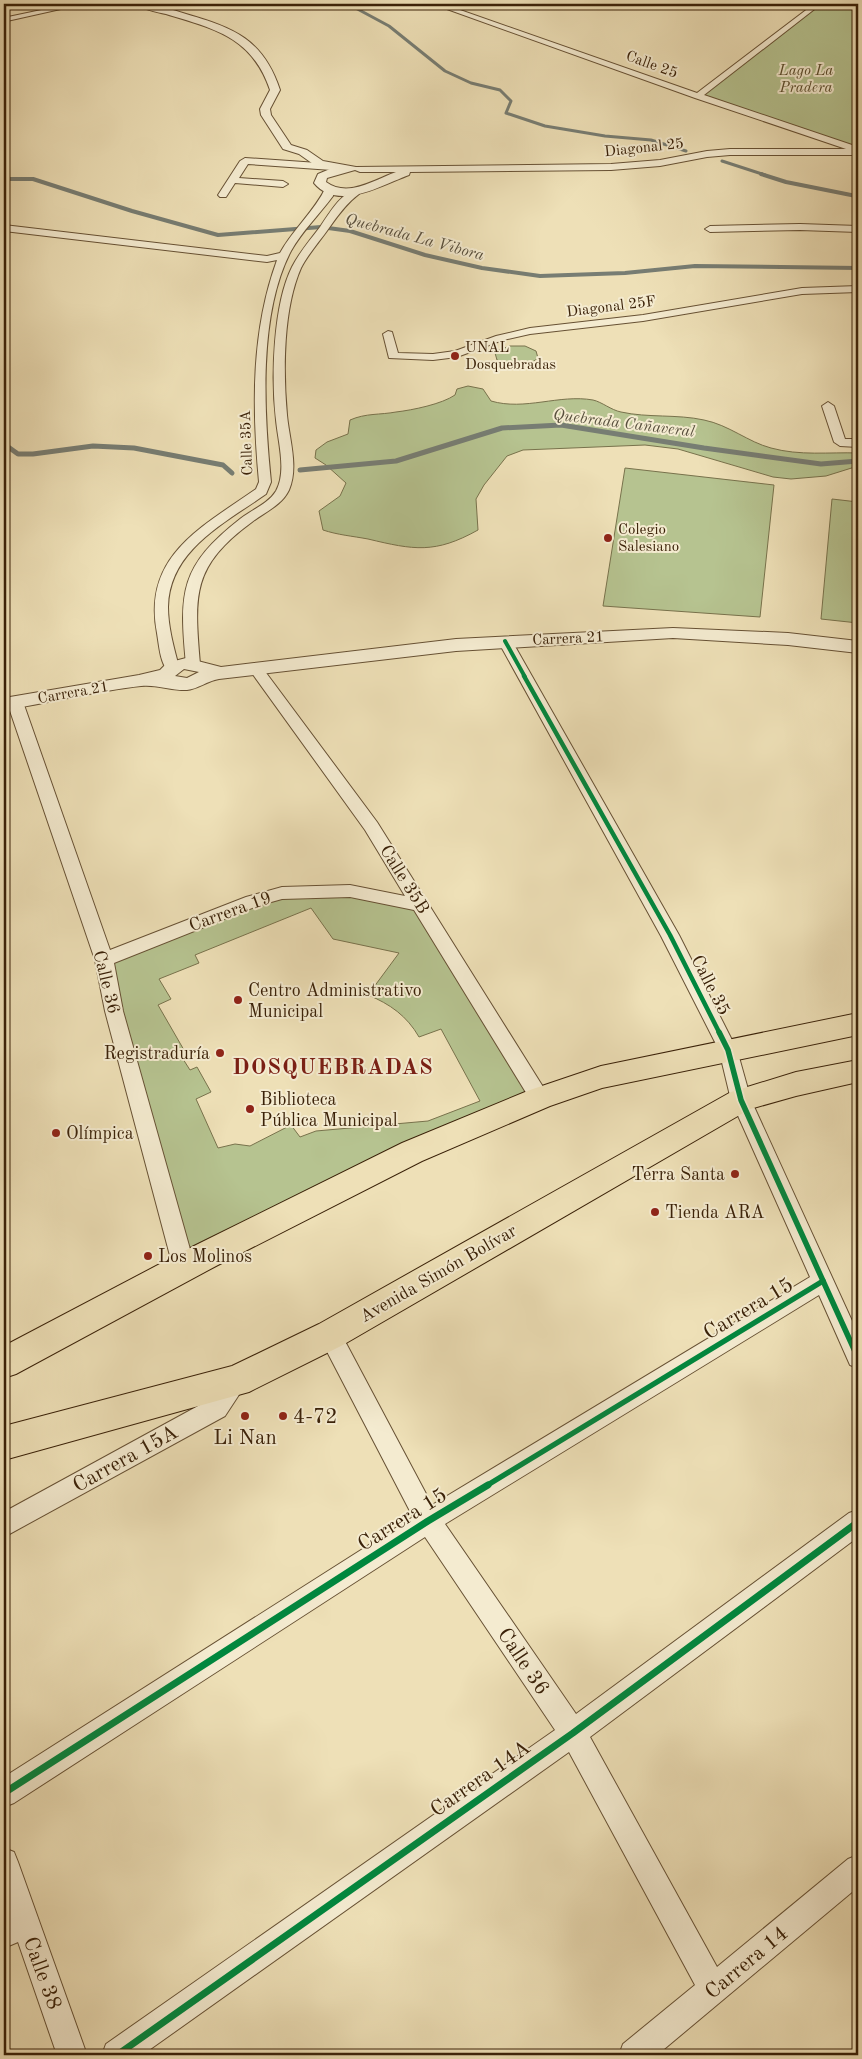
<svg xmlns="http://www.w3.org/2000/svg" width="862" height="2059" font-family="'Old Standard TT',serif">
<rect width="100%" height="100%" fill="#eee0b7"/>
<filter id="stains"><feTurbulence type="fractalNoise" baseFrequency=".004" numOctaves="4"/><feColorMatrix values="0 0 0 0 .2 0 0 0 0 .09 0 0 0 0 .02 0 0 0 .5 -.17"/></filter>
<radialGradient id="worn" r=".72"><stop offset=".6" stop-color="#630" stop-opacity="0"/><stop offset="1" stop-color="#630" stop-opacity=".3"/></radialGradient>
<g fill="#b6c390" stroke="#78724c" fill-rule="evenodd">
<polygon points="818,4 858,4 858,152 698,96"/>
<path d="M 510,346 L 525,346 L 536,351 L 538,358 C 527,368 509,367 497,360 L 495,353 L 498,350 Z"/>
<path d="M 468,386 L 483,389 L 491,401 C 525,411 559,394 593,400 C 602,402 611,410 621,412 C 648,418 677,414 704,420 C 729,425 748,442 771,448 C 800,456 829,452 858,453 L 858,466 L 826,476 L 791,479 L 773,477 L 678,449 L 645,445 L 523,450 L 507,456 L 484,485 L 476,499 L 478,530 C 435,554 414,550 368,539 C 352,536 338,535 323,530 L 319,511 L 340,496 L 346,483 L 326,465 L 315,458 L 316,450 L 327,442 L 348,434 L 350,420 C 366,413 380,415 396,412 C 413,410 442,404 455,395 L 457,389 Z"/>
<polygon points="625,468 774,485 760,617 603,606"/>
<polygon points="832,499 858,502 858,623 821,619"/>
<path d="M 304,891 L 421,905 L 540,1098 L 184,1267 L 104,960 L 252,901 ZM 311,908 L 333,939 L 399,953 L 368,995 C 390,1004 407,1016 419,1037 L 441,1029 L 480,1101 L 428,1121 L 316,1131 L 300,1137 L 291,1125 L 250,1146 L 235,1144 L 218,1148 L 196,1099 L 211,1092 L 197,1067 L 190,1070 L 183,1059 L 188,1057 L 158,1005 L 171,999 L 159,979 L 199,963 L 195,955 Z"/>
</g>
<g fill="none" stroke-linecap="round" stroke-linejoin="round">
<g stroke="#777d73" stroke-width="3">
<polyline points="343,4 350,5 389,26 445,71 471,83 500,90 511,101 506,113 545,126 605,136 651,140 686,151"/>
<polyline points="722,161 765,175"/>
</g>
<g stroke="#777d73" stroke-width="4">
<polyline points="761,174 786,182 856,196"/>
<polyline points="4,179 33,179 132,211 218,235 321,227 350,231 425,255 482,268 540,276 625,273 695,266 858,268"/>
</g>
<g stroke="#777d73" stroke-width="5">
<polyline points="4,444 18,454 33,454 93,446 134,448 223,465 232,473"/>
<polyline points="300,470 396,461 502,428 561,425 704,448 821,464 858,461"/>
</g>
<g stroke="#675134" stroke-width="2">
<g id="minor">
<polygon points="70,4 83,4 7,21 4,20 4,15 8,17"/>
<polygon points="433,4 443,4 697,93 814,4 821,4 704,95 855,146 858,150 858,158 855,157 849,150 695,98"/>
<polygon points="245,158 332,164 337,167 332,170 248,164 239,178 283,181 288,184 283,187 235,183 226,197 220,197 218,195 240,161"/>
<path d="M 329,186 L 334,189 L 333,196 C 319,215 302,231 291,251 C 258,314 264,413 271,482 L 266,494 C 225,523 169,550 168,607 C 168,627 174,648 179,667 L 177,670 L 167,670 C 160,661 159,645 157,633 C 142,556 202,527 256,489 L 259,482 C 252,407 251,331 277,260 L 267,262 L 4,231 L 4,225 L 267,256 L 280,253 C 293,229 315,211 326,187 Z"/>
<path d="M 356,189 L 359,190 L 359,194 C 347,203 338,215 329,228 C 320,241 308,254 301,268 C 283,309 283,371 287,415 C 289,438 299,467 289,490 C 282,505 265,512 252,522 C 192,566 194,594 200,664 L 198,667 L 188,667 L 186,664 C 179,592 180,566 240,519 C 251,510 268,504 276,491 C 287,471 278,442 276,420 C 271,379 273,305 292,267 C 299,253 310,240 320,227 C 329,214 340,194 356,189 Z"/>
<polygon points="800,224 858,226 858,232 800,230 710,232 705,229 710,226"/>
<polygon points="858,286 858,292 802,294 643,321 530,334 503,340 457,357 433,360 389,358 383,334 388,331 392,332 398,353 433,354 455,351 496,336 530,328 643,315 802,288"/>
<polygon points="828,402 834,406 845,439 858,439 858,447 840,446 834,442 822,406"/>
<polygon points="505,637 510,638 512,641 679,935 737,1050 751,1100 858,1334 858,1368 850,1365 819,1295 445,1524 576,1714 849,1513 858,1510 858,1537 590,1737 717,1967 848,1859 858,1855 858,1887 657,2055 619,2055 623,2044 695,1985 569,1752 142,2055 102,2055 106,2044 555,1730 425,1537 14,1803 4,1807 4,1777 413,1517 322,1342 319,1335 322,1328 330,1325 338,1328 432,1505 810,1277 731,1100 719,1050 661,936 498,641 500,638"/>
<polygon points="256,664 261,666 377,822 550,1098 547,1104 540,1106 533,1104 414,910 350,897 282,899 257,906 114,963 123,1011 195,1267 192,1274 184,1277 176,1274 173,1267 105,1011 95,960 7,702 10,699 20,699 23,702 110,950 246,897 282,887 350,885 405,896 365,830 249,669 251,666"/>
<polygon points="237,1370 245,1373 248,1381 225,1416 4,1537 4,1512 209,1400 229,1373"/>
<polygon points="4,1848 14,1852 18,1862 87,2055 57,2055 18,1942 4,1948 4,1917 8,1915 4,1902"/>
</g>
</g>
<g stroke="#675134" stroke-width="2">
<g id="tertiary">
<path d="M 137,4 C 154,3 170,9 186,14 C 234,28 263,39 280,90 L 270,109 L 271,115 L 291,145 L 307,150 L 323,161 L 356,167 L 611,164 L 660,160 L 707,151 L 730,149 L 858,149 L 858,155 L 730,155 L 707,157 L 660,166 L 611,170 L 410,172 L 409,175 C 382,185 338,212 314,183 L 318,174 L 330,169 L 316,166 L 299,154 L 283,149 L 261,115 L 260,109 L 270,90 C 252,37 215,29 166,14 C 157,12 144,10 137,4 ZM 355,170 L 360,172 L 396,172 C 374,180 348,198 326,182 L 327,178 Z"/>
<path d="M 673,628 L 788,633 L 858,641 L 858,653 L 788,645 L 673,638 L 456,651 L 219,679 C 207,681 198,689 187,690 C 173,691 156,684 141,686 C 95,691 49,703 4,710 L 4,698 L 139,675 L 160,670 L 167,663 L 186,658 L 221,667 L 456,639 ZM 184,669 L 199,672 L 187,678 L 175,676 Z"/>
</g>
</g>
<g stroke="#3a2108" stroke-width="2">
<g id="primary">
<polygon points="858,1013 858,1035 602,1088 550,1106 422,1161 216,1266 16,1374 4,1378 4,1346 194,1246 402,1143 530,1090 601,1066"/>
<polygon points="858,1060 858,1082 796,1096 750,1109 341,1346 249,1392 4,1460 4,1426 232,1366 319,1324 731,1092 796,1072"/>
</g>
</g>
<use href="#minor" fill="#f4ebd0" fill-rule="evenodd"/>
<use href="#tertiary" fill="#f4ebd0" fill-rule="evenodd"/>
<use href="#primary" fill="#eee0b7" fill-rule="evenodd"/>
<g stroke="#f4ebd0" stroke-width="6">
<polyline id="cycleway-far3" points="505,641 525,677"/>
</g>
<g stroke="#f4ebd0" stroke-width="7">
<polyline id="cycleway-far2" points="524,676 670,935 720,1034"/>
</g>
<g stroke="#f4ebd0" stroke-width="9">
<g id="cycleway-far1">
<polyline points="719,1032 728,1050 741,1100 858,1358"/>
<polyline points="486,1486 823,1281"/>
</g>
</g>
<g stroke="#f4ebd0" stroke-width="10">
<g id="cycleway">
<polyline points="4,1793 428,1521 488,1485"/>
<polyline points="117,2055 573,1733 858,1522"/>
</g>
</g>
<use href="#cycleway-far3" stroke="#00873e" stroke-width="4"/>
<use href="#cycleway-far2" stroke="#00873e" stroke-width="4.5"/>
<use href="#cycleway-far1" stroke="#00873e" stroke-width="5.5"/>
<use href="#cycleway" stroke="#00873e" stroke-width="7"/>
</g>
<g fill="#8f2418" stroke="#f4ebd0" stroke-width="2">
<circle cx="455" cy="356" r="5"/>
<circle cx="608" cy="538" r="5"/>
<circle cx="238" cy="1000" r="5"/>
<circle cx="220" cy="1053" r="5"/>
<circle cx="250" cy="1109" r="5"/>
<circle cx="56" cy="1133" r="5"/>
<circle cx="735" cy="1174" r="5"/>
<circle cx="655" cy="1212" r="5"/>
<circle cx="148" cy="1256" r="5"/>
<circle cx="245" cy="1416" r="5"/>
<circle cx="283" cy="1416" r="5"/>
</g>
<g text-anchor="middle" stroke-width="4" stroke-linejoin="round" paint-order="stroke">
<g font-size="15" fill="#3a2108" stroke="#f4ebd0">
<text transform="translate(652 64) rotate(20)" y="5">Calle 25</text>
<text transform="translate(644 147) rotate(-6)" y="5">Diagonal 25</text>
<text transform="translate(611 306) rotate(-7)" y="5">Diagonal 25F</text>
<text transform="translate(246 443) rotate(-92)" y="5">Calle 35A</text>
<text transform="translate(568 638) rotate(-3)" y="5">Carrera 21</text>
<text transform="translate(73 692) rotate(-10)" y="5">Carrera 21</text>
</g>
<g font-size="15" font-style="italic" fill="#594a2a" stroke="#f4ebd0">
<text x="806" y="75">Lago La<tspan x="806" dy="17">Pradera</tspan></text>
</g>
<g font-size="15" fill="#3a2108" stroke="#f4ebd0" text-anchor="start">
<text x="465" y="352">UNAL<tspan x="465" dy="17">Dosquebradas</tspan></text>
<text x="618" y="534">Colegio<tspan x="618" dy="17">Salesiano</tspan></text>
</g>
<g font-size="16" font-style="italic" fill="#584f3d" stroke="#f4ebd0">
<text transform="translate(415 236) rotate(15)" y="6">Quebrada La Vibora</text>
<text transform="translate(624 422) rotate(7)" y="6">Quebrada Cañaveral</text>
</g>
<g font-size="18" fill="#3a2108" stroke="#f4ebd0">
<text transform="translate(405 879) rotate(58)" y="6">Calle 35B</text>
<text transform="translate(230 911) rotate(-20)" y="6">Carrera 19</text>
<text transform="translate(107 982) rotate(76)" y="6">Calle 36</text>
<text transform="translate(711 985) rotate(63)" y="6">Calle 35</text>
<text transform="translate(438 1273) rotate(-30)" y="6">Avenida Simón Bolívar</text>
</g>
<g font-size="18" fill="#3a2108" stroke="#f4ebd0" text-anchor="start">
<text x="248" y="996">Centro Administrativo<tspan x="248" dy="21">Municipal</tspan></text>
<text x="210" y="1059" text-anchor="end">Registraduría</text>
<text x="260" y="1105">Biblioteca<tspan x="260" dy="21">Pública Municipal</tspan></text>
<text x="66" y="1139">Olímpica</text>
<text x="725" y="1180" text-anchor="end">Terra Santa</text>
<text x="665" y="1218">Tienda ARA</text>
<text x="158" y="1262">Los Molinos</text>
</g>
<g font-size="21" fill="#3a2108" stroke="#f4ebd0">
<text transform="translate(748 1308) rotate(-31)" y="7">Carrera 15</text>
<text transform="translate(125 1458) rotate(-29)" y="7">Carrera 15A</text>
<text transform="translate(402 1519) rotate(-32)" y="7">Carrera 15</text>
<text transform="translate(524 1661) rotate(56)" y="7">Calle 36</text>
<text transform="translate(480 1778) rotate(-35)" y="7">Carrera 14A</text>
<text transform="translate(746 1962) rotate(-40)" y="7">Carrera 14</text>
<text transform="translate(43 1973) rotate(70)" y="7">Calle 38</text>
</g>
<g font-size="21" fill="#3a2108" stroke="#f4ebd0" text-anchor="start">
<text x="293" y="1423">4-72</text>
<text x="245" y="1444" text-anchor="middle">Li Nan</text>
</g>
<g font-size="22" font-weight="bold" letter-spacing="1" fill="#7a1f14" stroke="#f4ebd0">
<text x="333" y="1074">DOSQUEBRADAS</text>
</g>
</g>
<rect width="862" height="2059" fill="none" stroke="#eee0b7" stroke-width="20"/>
<rect x="5" y="5" width="852" height="2049" fill="none" stroke="#3a2108" stroke-width="2.5"/>
<rect x="10" y="10" width="842" height="2039" fill="none" stroke="#3a2108"/>
<rect width="100%" height="100%" filter="url(#stains)"/>
<rect width="100%" height="100%" fill="url(#worn)"/>
</svg>
